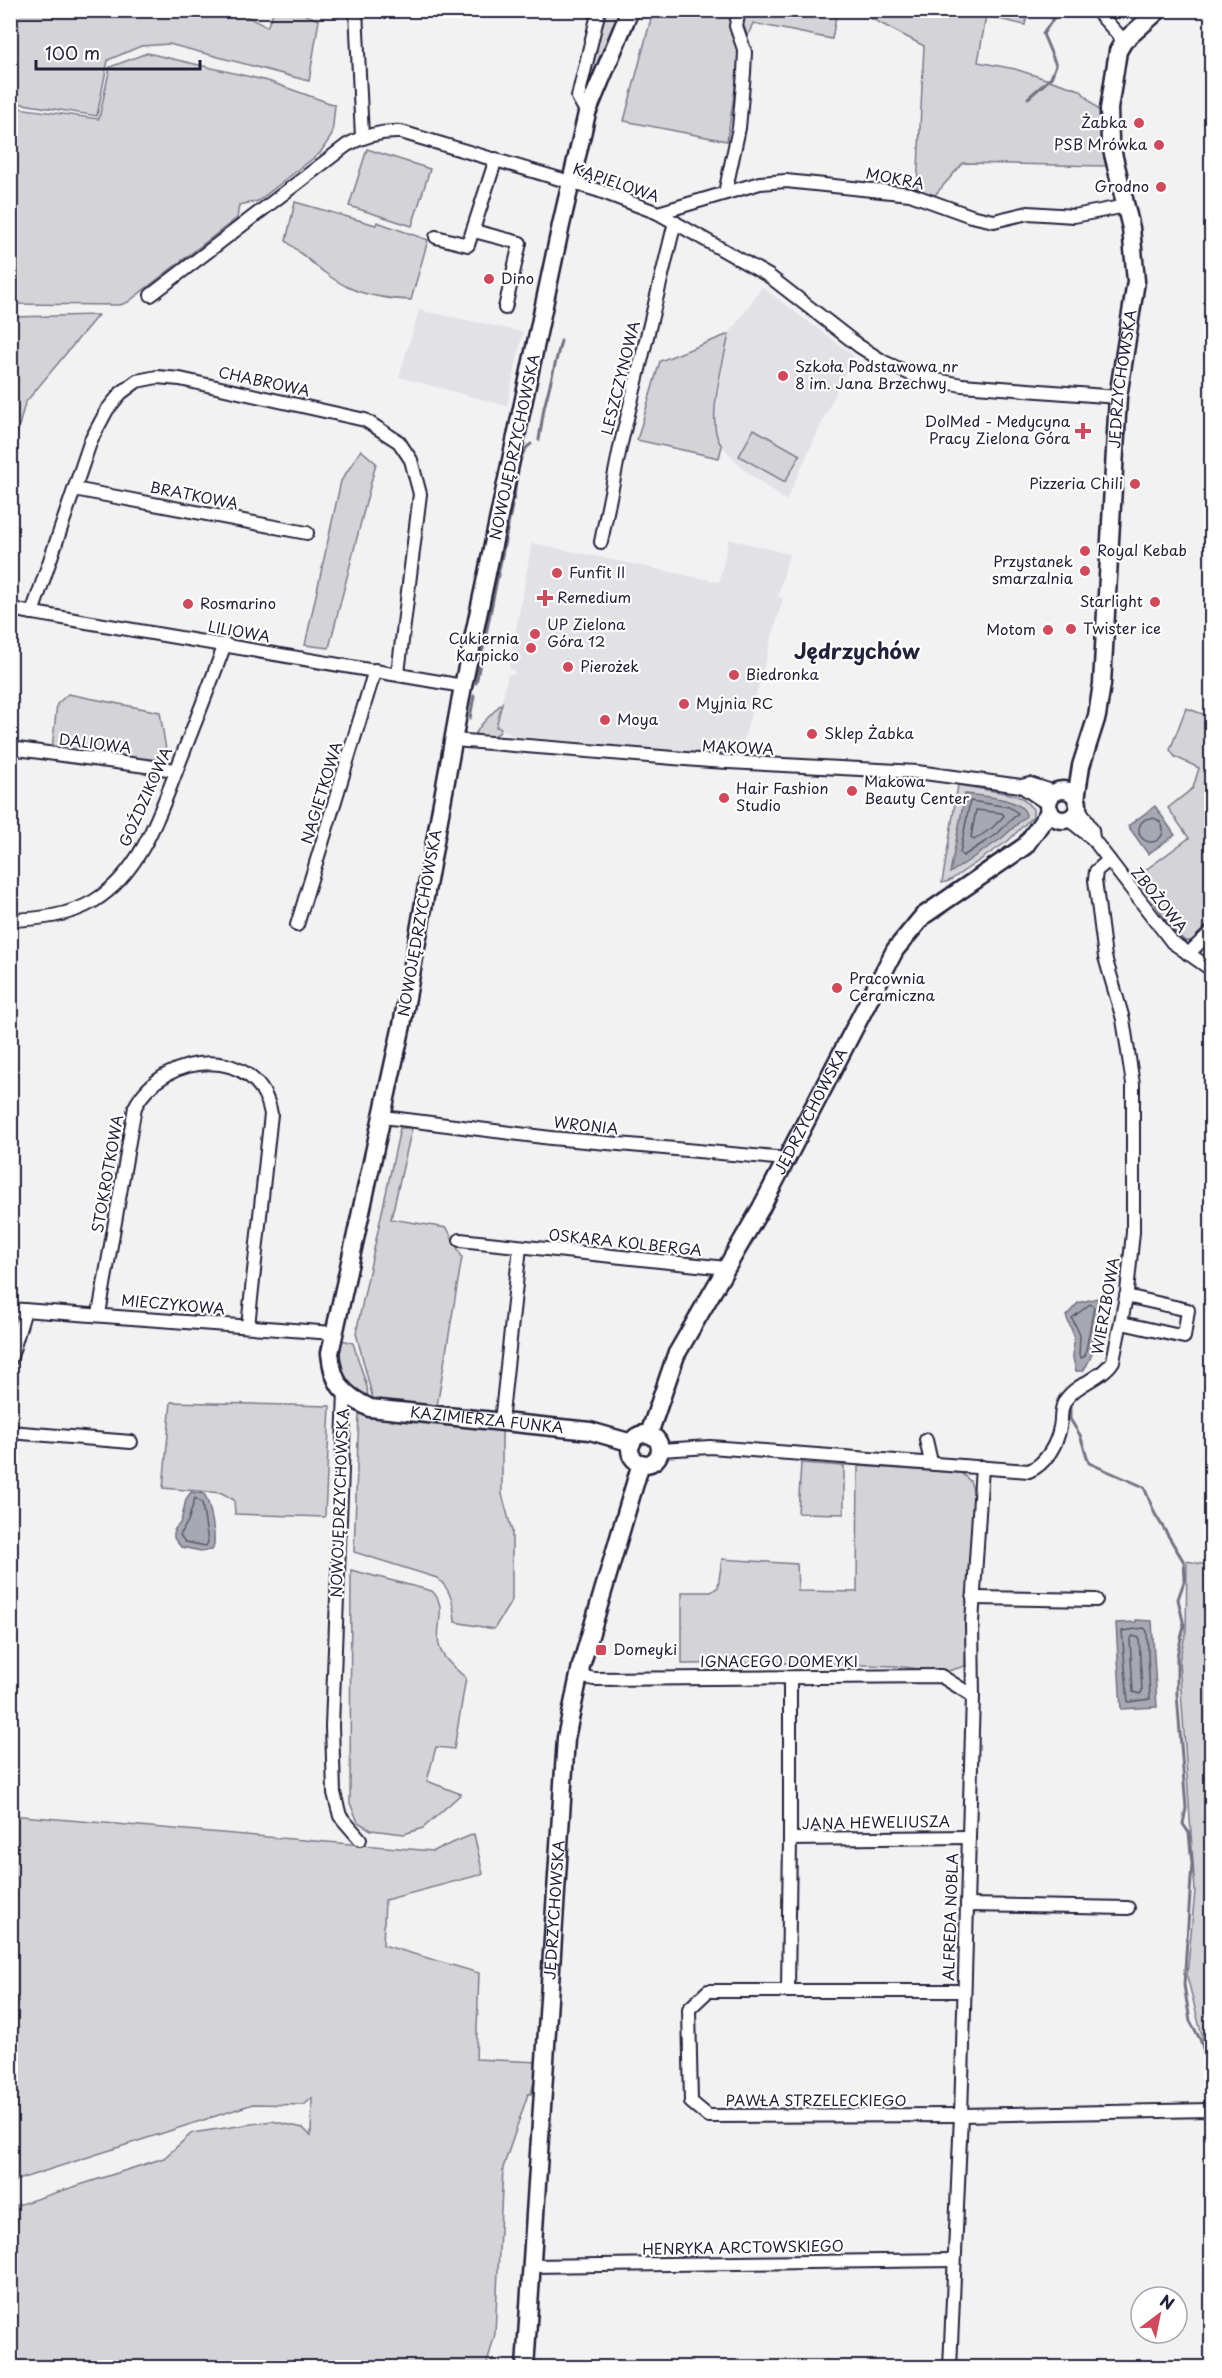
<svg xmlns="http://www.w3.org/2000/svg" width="1222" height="2378" font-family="'Playpen Sans',sans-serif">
<rect width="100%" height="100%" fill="#f2f2f3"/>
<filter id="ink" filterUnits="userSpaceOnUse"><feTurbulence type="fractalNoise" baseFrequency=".0167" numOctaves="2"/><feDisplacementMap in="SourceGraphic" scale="12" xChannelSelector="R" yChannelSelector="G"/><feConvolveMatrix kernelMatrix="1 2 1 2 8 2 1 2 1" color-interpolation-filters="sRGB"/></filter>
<g filter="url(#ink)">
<g fill="#e2e2e6">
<polygon points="762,287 853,355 786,501 744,470 716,439 713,422 729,334"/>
<polygon points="419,310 523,332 507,406 399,377"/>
<polygon points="729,539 789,554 778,596 783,598 739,757 515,736 496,727 508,674 515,675 514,671 509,668 532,543 719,582"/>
</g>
<g fill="#d3d3d8" stroke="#7a7a8a" stroke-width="1.5">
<polygon points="10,11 236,11 267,27 274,11 296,11 319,20 309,81 169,44 141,46 108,60 97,116 11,102"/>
<polygon points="605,11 624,11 597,73 592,70 592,66"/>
<polygon points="653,11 837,11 832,39 753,23 740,56 727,141 624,121"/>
<polygon points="857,11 1028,11 1025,25 986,16 978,62 1015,69 1080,90 1101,113 1101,144 1106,166 963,163 934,196 917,189 924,46"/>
<polygon points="147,53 268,81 335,105 332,135 320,153 258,201 239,205 237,218 128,302 120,305 11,304 11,107 99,119 110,67"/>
<polygon points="367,149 430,169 412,226 349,206"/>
<path d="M 295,202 L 376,225 L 377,222 L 428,240 L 411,300 C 345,297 334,280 286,241 Z"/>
<polygon points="98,315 25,403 11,457 11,317"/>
<path d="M 729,334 C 724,361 704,425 722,446 L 719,458 L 637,440 L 660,361 Z"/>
<polygon points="754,429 800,455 785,482 739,456"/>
<polygon points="361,450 376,463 329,648 305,645 341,481"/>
<polygon points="68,694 160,712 168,763 52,749 57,704"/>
<polygon points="502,703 496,727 501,728 499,733 490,738 474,736 481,725"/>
<polygon points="1186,708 1211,717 1211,924 1193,941 1185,941 1172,929 1136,877 1189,838 1168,808 1193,788 1199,768 1175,757 1170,750"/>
<polygon points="958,785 1011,794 1022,798 1033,809 1033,816 1008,841 949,881 942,883"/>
<polygon points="400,1128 412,1128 391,1219 447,1228 462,1257 437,1406 373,1399 356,1333"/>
<path d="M 342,1340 L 353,1343 L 367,1387 L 368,1398 C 344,1384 336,1366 342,1340 Z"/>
<polygon points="171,1402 330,1406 325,1517 235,1514 234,1500 222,1493 163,1488"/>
<path d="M 359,1412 L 502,1427 L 502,1494 L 512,1531 L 512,1600 L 494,1629 L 455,1622 C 454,1605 451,1589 437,1578 L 354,1552 Z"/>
<polygon points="801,1463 844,1466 844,1514 798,1513"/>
<polygon points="858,1466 961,1473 970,1481 974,1493 965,1666 945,1672 895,1666 806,1663 682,1664 682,1592 711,1592 718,1587 722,1559 797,1564 798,1591 857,1592"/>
<polygon points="1187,1561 1212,1566 1211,2072 1187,1976 1195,1891 1179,1661 1186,1632"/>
<path d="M 351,1570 L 432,1591 C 448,1606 435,1627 439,1645 C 442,1659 456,1669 466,1678 L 454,1749 L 436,1747 L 427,1781 L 461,1794 L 423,1828 L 404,1834 L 371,1830 L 358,1822 L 350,1803 Z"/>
<polygon points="10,1815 433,1851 474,1834 483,1874 385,1900 383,1945 479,1973 476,2059 539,2062 531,2094 528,2094 503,2168 495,2334 486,2367 11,2367 11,2207 164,2158 192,2133 272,2121 303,2128 311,2136 312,2098 304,2105 253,2104 11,2182"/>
</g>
<g fill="#a8a8b2" stroke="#727282" stroke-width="1.5">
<path d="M 965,794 C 980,796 1025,798 1026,816 L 1001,839 L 950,873 Z"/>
<polygon points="1155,806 1175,835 1148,854 1128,826"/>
<path d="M 1097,1298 L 1101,1300 C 1099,1322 1097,1353 1083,1371 L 1076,1371 L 1073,1358 L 1074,1336 L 1066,1316 L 1078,1303 Z"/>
<path d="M 191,1492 L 204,1494 C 210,1502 218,1542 212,1550 L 201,1551 L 181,1547 L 174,1538 L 174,1530 L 181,1522 L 186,1499 Z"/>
<polygon points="1136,1620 1152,1621 1157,1707 1121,1709 1116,1623 1136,1622"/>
</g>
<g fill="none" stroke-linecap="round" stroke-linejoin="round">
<g stroke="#58586b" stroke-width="1.5">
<polygon points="970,801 1009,807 1018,813 997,834 963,856 960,853"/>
<polygon points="976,810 1002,813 1004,816 992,828 974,840 971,837"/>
<circle cx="1151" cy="830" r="12"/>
<polygon points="1090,1304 1094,1307 1085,1356 1081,1358 1079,1355 1080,1335 1072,1318"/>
<polygon points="195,1498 202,1503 208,1542 206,1546 185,1542 180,1535 188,1521"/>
<polygon points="1144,1628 1147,1631 1150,1699 1128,1702 1122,1631"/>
<polygon points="1133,1636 1139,1638 1142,1691 1140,1694 1133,1692 1130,1639"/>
</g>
<g stroke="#727282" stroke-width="3">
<polyline points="1028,98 1051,78 1056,65 1043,34 1059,10"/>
<polyline points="539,440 544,408 561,341"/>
<path d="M 514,499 C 516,483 516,453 531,444"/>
<polyline points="476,683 512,506"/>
<polyline points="470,718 474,696"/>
<polyline points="1070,1405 1070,1419 1080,1435 1089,1463 1144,1487 1155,1514 1184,1562 1185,1579 1178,1599 1184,1626 1177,1656 1177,1694 1186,1808 1183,1824 1189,1833 1192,1863 1184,1985 1190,2021 1200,2039 1212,2076"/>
</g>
<g stroke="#22223b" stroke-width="16">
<g id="street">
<polyline points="356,10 362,137"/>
<polyline points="1096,10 1124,41"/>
<polyline points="587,113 578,97 599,10"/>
<polyline points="725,193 739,128 744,73 745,52 736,26 739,10"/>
<polyline points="658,213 760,183 786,181 910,194 971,216 994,221 1028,213 1074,216 1126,206"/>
<polyline points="474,231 520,243 505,308"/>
<polyline points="436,237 468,245 496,159"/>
<path d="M 151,295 L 347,145 C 365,135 381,131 401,132 L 597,190 L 658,213 L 769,276 L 859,346 L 884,362 L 915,376 L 962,385 L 1118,397"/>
<polyline points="74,489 307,533"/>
<polyline points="601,542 621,443 675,222"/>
<polyline points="10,609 463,686"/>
<polyline points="32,613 91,440 107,410 121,393 137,381 157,377 180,379 365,420 399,442 411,460 420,494 398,673"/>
<polyline points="454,740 710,761 917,772 1021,786 1030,784 1055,792"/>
<polyline points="10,748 176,770"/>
<polyline points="1021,786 1048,804"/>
<polyline points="1078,806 1092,830 1093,839"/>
<polyline points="1068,819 1093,839 1172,942 1212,970"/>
<path d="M 10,920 C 39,919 69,916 94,901 C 145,870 163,803 184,751 C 198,715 212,680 225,644"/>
<polyline points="297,925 375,670"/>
<polyline points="1188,954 1212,931"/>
<polyline points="383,1117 551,1138 787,1159"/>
<polyline points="460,1240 726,1268"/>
<polyline points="10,1309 333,1333"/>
<path d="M 99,1314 L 135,1107 C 165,1050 259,1045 271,1114 L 248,1326"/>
<polyline points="1122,1323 1184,1337 1188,1310 1126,1296"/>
<polyline points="10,1360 25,1310"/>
<polyline points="345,1392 332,1726 334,1793 340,1816 360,1839"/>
<polyline points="501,1422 520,1247"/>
<polyline points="10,1432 131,1442"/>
<polyline points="926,1440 931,1462"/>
<path d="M 660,1450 L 710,1447 L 1029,1471 C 1046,1464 1057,1444 1060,1427 C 1062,1419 1060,1411 1064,1403 C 1073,1384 1102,1379 1113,1361 L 1127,1292 L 1133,1232 L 1133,1084 L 1123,1019 L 1105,957 L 1095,880 L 1096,871 L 1109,860"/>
<polyline points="973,1598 1096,1600"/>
<polyline points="579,1676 594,1679 941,1676 973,1696"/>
<polyline points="790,1839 790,1678"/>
<polyline points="967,1905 1128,1908"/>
<polyline points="788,1989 790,1839 969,1837"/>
<polyline points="963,1991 708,1991 689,2009 691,2102 708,2116 961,2115 1210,2110"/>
<polyline points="533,2266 953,2260"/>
<polyline points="950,2368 961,2115 973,1696 972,1623 982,1467"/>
</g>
</g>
<g stroke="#22223b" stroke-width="21">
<g id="secondary">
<path id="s1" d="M 630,10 L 587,113 L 561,225 L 463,686 L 402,1025 L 330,1353 C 333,1384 342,1394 370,1408 L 590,1431 L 632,1443"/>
<circle cx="1063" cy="805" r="15"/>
<path id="s2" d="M 1076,799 L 1081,766 L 1097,716 L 1102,684 L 1118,397 L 1136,281 L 1131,228 L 1110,141 L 1109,109 L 1118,51 L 1124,41 L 1159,10"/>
<path id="s3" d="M 649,1434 L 676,1355 L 761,1208 L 895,950 L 923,916 L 1025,846 L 1050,811"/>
<circle cx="645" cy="1449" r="15"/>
<path id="s4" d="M 525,2368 L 566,1738 L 581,1666 L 641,1463"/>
</g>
</g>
<use href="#street" stroke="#fff" stroke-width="12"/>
<use href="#secondary" stroke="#fff" stroke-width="16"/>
</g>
</g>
<g fill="#d1495b" stroke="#fff" stroke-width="2">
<circle cx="1139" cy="123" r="6"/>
<circle cx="1159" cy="145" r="6"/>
<circle cx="1161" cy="187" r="6"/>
<circle cx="489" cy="279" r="6"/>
<circle cx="783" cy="376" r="6"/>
<path d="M1080 422h6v6h6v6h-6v6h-6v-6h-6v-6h6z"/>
<circle cx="1135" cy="484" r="6"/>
<circle cx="1085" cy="551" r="6"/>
<circle cx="1085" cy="571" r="6"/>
<circle cx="557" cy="573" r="6"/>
<path d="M542 589h6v6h6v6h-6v6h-6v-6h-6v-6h6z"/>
<circle cx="1155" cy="602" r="6"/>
<circle cx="188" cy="604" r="6"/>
<circle cx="1071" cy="629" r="6"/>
<circle cx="1048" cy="630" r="6"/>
<circle cx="535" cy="634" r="6"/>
<circle cx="531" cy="648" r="6"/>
<circle cx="568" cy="667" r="6"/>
<circle cx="734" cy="675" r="6"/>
<circle cx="684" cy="704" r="6"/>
<circle cx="605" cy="720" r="6"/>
<circle cx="812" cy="734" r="6"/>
<circle cx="852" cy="791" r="6"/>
<circle cx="724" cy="798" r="6"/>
<circle cx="837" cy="988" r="6"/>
<rect x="595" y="1644" width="12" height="12" rx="3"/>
</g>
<g text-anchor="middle" stroke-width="4.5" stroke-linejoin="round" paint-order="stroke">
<g font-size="15" fill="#22223b" stroke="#fff" text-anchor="start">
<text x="1127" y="128" text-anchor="end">Żabka</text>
<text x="1147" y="150" text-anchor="end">PSB Mrówka</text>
<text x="1149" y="192" text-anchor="end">Grodno</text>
<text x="501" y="284">Dino</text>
<text x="795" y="372">Szkoła Podstawowa nr<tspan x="795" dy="17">8 im. Jana Brzechwy</tspan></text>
<text x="1070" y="427" text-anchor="end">DolMed - Medycyna<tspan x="1070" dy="17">Pracy Zielona Góra</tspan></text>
<text x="1123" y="489" text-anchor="end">Pizzeria Chili</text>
<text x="1097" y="556">Royal Kebab</text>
<text x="1073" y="567" text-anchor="end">Przystanek<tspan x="1073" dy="17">smarzalnia</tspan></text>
<text x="569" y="578">Funfit II</text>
<text x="557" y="603">Remedium</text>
<text x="1143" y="607" text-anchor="end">Starlight</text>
<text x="200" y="609">Rosmarino</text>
<text x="547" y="630">UP Zielona<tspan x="547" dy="17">Góra 12</tspan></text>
<text x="1083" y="634">Twister ice</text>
<text x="1036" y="635" text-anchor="end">Motom</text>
<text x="519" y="644" text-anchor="end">Cukiernia<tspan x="519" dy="17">Karpicko</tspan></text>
<text x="580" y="672">Pierożek</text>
<text x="746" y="680">Biedronka</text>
<text x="696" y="709">Myjnia RC</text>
<text x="617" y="725">Moya</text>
<text x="824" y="739">Sklep Żabka</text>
<text x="864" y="787">Makowa<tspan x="864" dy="17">Beauty Center</tspan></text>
<text x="736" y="794">Hair Fashion<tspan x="736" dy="17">Studio</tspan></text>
<text x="849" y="984">Pracownia<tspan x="849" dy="17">Ceramiczna</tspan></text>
<text x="613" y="1655">Domeyki</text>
</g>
<g font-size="15" fill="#22223b" stroke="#fff">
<text transform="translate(895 179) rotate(11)" y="5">MOKRA</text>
<text transform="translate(616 183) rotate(19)" y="5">KĄPIELOWA</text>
<text transform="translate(621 378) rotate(-76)" y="5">LESZCZYNOWA</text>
<text dy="5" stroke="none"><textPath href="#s2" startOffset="424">JĘDRZYCHOWSKA</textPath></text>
<text transform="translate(264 382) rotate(12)" y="5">CHABROWA</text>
<text transform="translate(515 447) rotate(-78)" y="5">NOWOJĘDRZYCHOWSKA</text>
<text transform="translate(194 496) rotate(11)" y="5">BRATKOWA</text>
<text transform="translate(239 632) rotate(10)" y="5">LILIOWA</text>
<text transform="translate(95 744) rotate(7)" y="5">DALIOWA</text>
<text transform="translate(738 748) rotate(3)" y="5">MAKOWA</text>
<text transform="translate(322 793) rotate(-73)" y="5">NAGIETKOWA</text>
<text transform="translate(146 797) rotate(-66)" y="5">GOŹDZIKOWA</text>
<text transform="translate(1159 900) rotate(51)" y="5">ZBOŻOWA</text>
<text transform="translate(420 923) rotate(-80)" y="5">NOWOJĘDRZYCHOWSKA</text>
<text dy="5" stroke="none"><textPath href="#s3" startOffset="362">JĘDRZYCHOWSKA</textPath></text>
<text transform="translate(586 1126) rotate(6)" y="5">WRONIA</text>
<text transform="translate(108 1174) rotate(-80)" y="5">STOKROTKOWA</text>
<text transform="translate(625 1243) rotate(6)" y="5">OSKARA KOLBERGA</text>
<text transform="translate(173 1305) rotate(5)" y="5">MIECZYKOWA</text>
<text transform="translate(1106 1306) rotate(-80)" y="5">WIERZBOWA</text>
<text dy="5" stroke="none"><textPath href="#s1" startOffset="1568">KAZIMIERZA FUNKA</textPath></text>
<text transform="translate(340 1503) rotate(-88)" y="5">NOWOJĘDRZYCHOWSKA</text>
<text x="779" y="1667">IGNACEGO DOMEYKI</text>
<text transform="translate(876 1823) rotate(-1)" y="5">JANA HEWELIUSZA</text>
<text dy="5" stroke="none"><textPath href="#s4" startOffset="459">JĘDRZYCHOWSKA</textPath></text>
<text transform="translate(951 1917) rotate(-88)" y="5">ALFREDA NOBLA</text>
<text x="816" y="2106">PAWŁA STRZELECKIEGO</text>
<text transform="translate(743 2248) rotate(-1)" y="5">HENRYKA ARCTOWSKIEGO</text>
</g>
<g font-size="21" font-weight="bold" fill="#22223b" stroke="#fff">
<text x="857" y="659">Jędrzychów</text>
</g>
</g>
<rect width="1222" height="2378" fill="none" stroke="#fff" stroke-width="36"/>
<rect x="18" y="18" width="1186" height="2342" fill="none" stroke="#22223b" stroke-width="2" filter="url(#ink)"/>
<g transform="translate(1159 2315) rotate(32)"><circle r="28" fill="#ffffff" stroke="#a7a7b1" stroke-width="1.5"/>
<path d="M0-4.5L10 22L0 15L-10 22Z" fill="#d1495b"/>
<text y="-9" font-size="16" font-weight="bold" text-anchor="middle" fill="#22223b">N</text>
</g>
<path d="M36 60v9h164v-9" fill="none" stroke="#22223b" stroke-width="3"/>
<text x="45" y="60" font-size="18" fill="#22223b" stroke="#ffffff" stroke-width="4.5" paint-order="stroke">100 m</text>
</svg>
